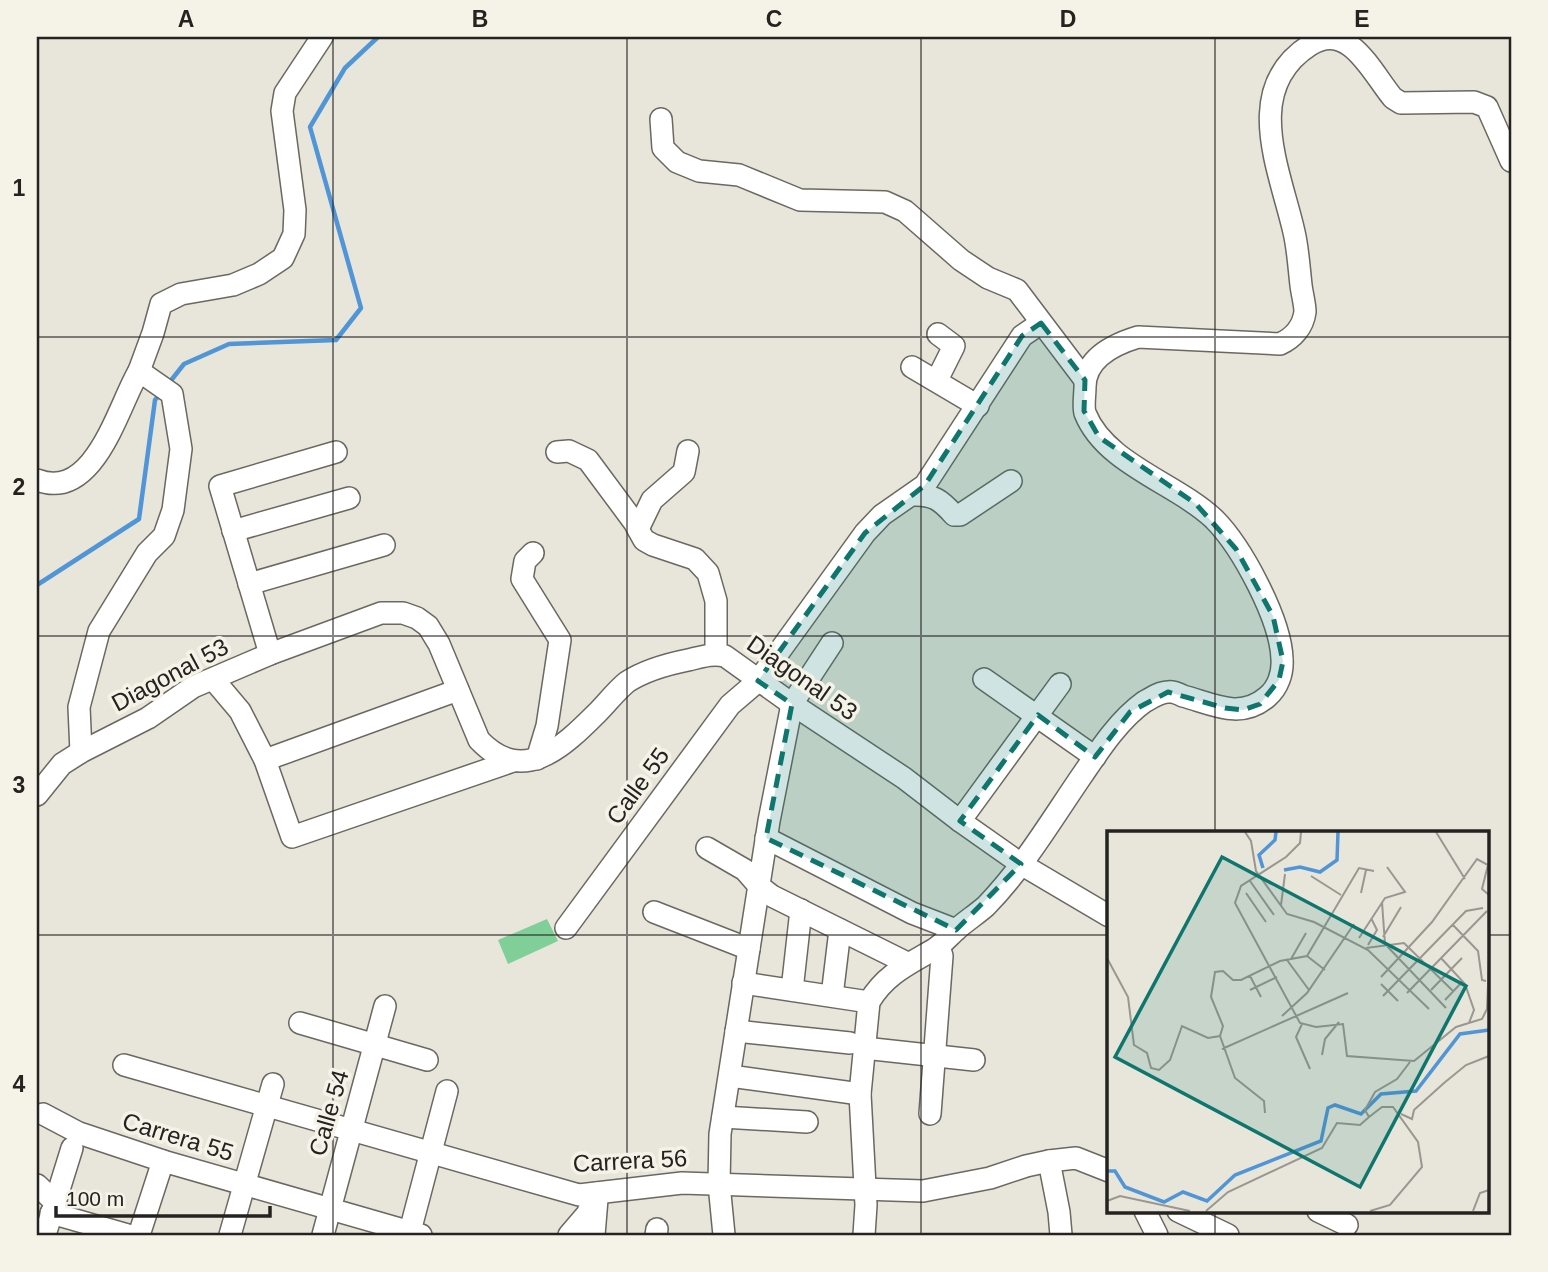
<svg xmlns="http://www.w3.org/2000/svg" width="1548" height="1272" font-family="Helvetica,sans-serif">
<rect width="100%" height="100%" fill="#e8e5db"/>
<polygon fill="#80cf99" points="547,919 558,941 508,964 498,940"/>
<g fill="none" stroke-linecap="round" stroke-linejoin="round">
<g stroke="#5095d6" stroke-width="4.5">
<polyline points="169,383 184,364 229,344 336,340 361,308 310,127 345,68 378,37"/>
<polyline points="37,585 139,519 155,400 161,393"/>
</g>
<g stroke="#6a685f" stroke-width="24">
<g id="minor">
<polyline points="661,119 663,148 677,162 699,171 739,175 800,200 885,202 905,211 961,260 988,278 1017,290 1085,380"/>
<polyline points="912,367 978,406"/>
<polyline points="139,371 153,333 161,304 181,294 233,285 259,274 283,258 294,234 295,210 282,111 285,93 322,37"/>
<polyline points="937,380 954,346 938,334"/>
<polyline points="557,452 569,451 588,460 634,522 644,540 653,545 695,559 708,573 716,601 716,654"/>
<path d="M 37,480 C 95,502 118,406 139,371 L 172,394 L 181,449 L 173,510 L 164,536 L 147,553 L 99,631 L 79,707 L 81,752"/>
<path d="M 912,495 C 933,494 941,500 954,515 L 960,515 L 1011,481"/>
<polyline points="638,529 652,500 684,472 688,451"/>
<polyline points="233,531 349,498"/>
<polyline points="533,553 525,561 522,579 560,640 547,726 537,759"/>
<polyline points="249,584 384,545"/>
<polyline points="270,654 220,486 336,452"/>
<polyline points="213,679 240,711 265,760 292,837 513,761"/>
<polyline points="984,679 1095,757"/>
<polyline points="265,760 458,690"/>
<path d="M 37,795 L 62,764 L 81,752 L 148,718 L 193,687 L 270,654 L 381,613 L 403,613 L 417,618 L 428,626 L 439,644 L 479,740 C 523,786 563,747 597,713 C 607,703 616,691 627,682 C 644,671 668,664 688,660 C 701,657 712,653 725,656 L 792,704 L 904,778 L 960,821 L 1021,864 L 1109,916"/>
<polyline points="960,821 1060,684"/>
<polyline points="766,838 912,913 956,930"/>
<polyline points="707,848 745,870 759,886 772,896 907,963"/>
<polyline points="654,912 749,949"/>
<polyline points="566,928 730,705 758,681 865,533 882,515 925,485 1022,336 1041,323"/>
<polyline points="743,983 869,1002"/>
<polyline points="792,990 801,910"/>
<polyline points="832,996 840,930"/>
<polyline points="300,1023 427,1060"/>
<polyline points="736,1031 850,1043"/>
<polyline points="864,1048 974,1060"/>
<polyline points="124,1065 579,1195 682,1183 923,1191 990,1178 1026,1166 1049,1161 1076,1158 1109,1171"/>
<polyline points="730,1076 860,1094"/>
<polyline points="43,1114 79,1133 163,1161 421,1235"/>
<polyline points="930,1114 942,956 939,946"/>
<polyline points="723,1117 807,1122"/>
<polyline points="1049,1161 1059,1212 1061,1235"/>
<polyline points="37,1185 55,1202"/>
<polyline points="1145,1211 1157,1235"/>
<polyline points="1178,1211 1228,1235"/>
<polyline points="1318,1211 1347,1225"/>
<polyline points="51,1213 128,1235"/>
<polyline points="45,1235 72,1148"/>
<polyline points="139,1235 163,1161"/>
<polyline points="230,1235 273,1084"/>
<polyline points="323,1235 385,1006"/>
<polyline points="409,1235 447,1091"/>
<polyline points="569,1235 587,1214 597,1193"/>
<polyline points="594,1235 597,1199"/>
<polyline points="656,1235 657,1229"/>
<polyline points="724,1235 719,1184 720,1134 769,821 792,704 832,643"/>
<path d="M 864,1235 L 866,1205 L 860,1094 L 869,1002 C 885,975 907,965 933,950 C 942,945 949,936 957,929 C 966,921 977,914 986,906 C 1024,867 1052,819 1083,774 C 1100,749 1119,720 1144,702 C 1151,698 1160,692 1168,692 C 1172,691 1179,694 1183,696 C 1213,704 1240,720 1267,697 C 1278,688 1283,673 1282,659 C 1281,620 1242,547 1214,519 C 1176,483 1105,464 1085,413 C 1083,406 1085,395 1085,387 C 1085,358 1115,344 1138,337 L 1280,344 C 1293,338 1303,327 1305,312 C 1305,304 1302,294 1301,285 C 1299,268 1298,249 1294,232 C 1280,170 1241,89 1310,45 C 1349,20 1372,73 1393,98 L 1401,103 L 1474,102 L 1487,107 L 1511,161"/>
</g>
</g>
<use href="#minor" stroke="#fff" stroke-width="21"/>
</g>
<path fill="#0f766e" fill-opacity="0.2" stroke="#0f766e" stroke-width="5" stroke-dasharray="14 9" stroke-linejoin="round" d="M 1041,323 L 1085,380 L 1084,411 L 1099,437 L 1196,504 L 1236,549 L 1273,616 L 1283,661 L 1279,680 L 1260,704 L 1243,710 L 1225,708 L 1168,692 L 1130,712 L 1095,757 L 1038,715 L 960,821 L 1021,864 L 956,930 L 766,838 L 792,704 L 758,681 L 865,533 L 925,485 L 1022,336 Z"/>
<path fill="none" stroke="#242320" stroke-width="2" stroke-opacity="0.55" d="M 333,37 L 333,1235M 627,37 L 627,1235M 921,37 L 921,1235M 1215,37 L 1215,833M 37,337 L 1511,337M 37,636 L 1511,636M 37,935 L 1109,935M 1487,935 L 1511,935M 1215,1211 L 1215,1235"/>
<g text-anchor="middle" stroke-width="7" stroke-linejoin="round" paint-order="stroke">
<g font-size="24" fill="#242320" stroke="#f5f3e8">
<text transform="translate(170 675) rotate(-28)" y="8">Diagonal 53</text>
<text transform="translate(802 678) rotate(35)" y="8">Diagonal 53</text>
<text transform="translate(638 786) rotate(-54)" y="8">Calle 55</text>
<text transform="translate(329 1113) rotate(-74)" y="8">Calle 54</text>
<text transform="translate(178 1137) rotate(17)" y="8">Carrera 55</text>
<text transform="translate(630 1161) rotate(-3)" y="8">Carrera 56</text>
</g>
</g>
<g transform="translate(1107 831)">
<rect width="382" height="382" fill="#e8e5db"/>
<path fill="none" stroke="#5095d6" stroke-width="3.5" d="M 156,37 L 152,24 L 168,9 L 169,1M 177,39 L 193,36 L 213,41 L 230,29 L 231,1M 0,340 L 8,340 L 18,356 L 57,371 L 76,361 L 100,370 L 128,344 L 214,310 L 221,277 L 228,274 L 254,283 L 274,263 L 309,260 L 353,203 L 382,199"/>
<path fill="none" stroke="#9a9790" stroke-width="2" d="M 138,1 L 144,10 L 149,40 L 180,83 L 207,91 L 261,119 L 322,178M 194,1 L 193,12 L 179,26 L 134,55 L 128,72 L 193,192 L 209,196 L 236,193 L 240,225 L 307,230 L 349,196 L 375,188 L 380,178 L 382,130M 329,1 L 358,48M 204,45 L 234,64M 143,50 L 167,84M 139,62 L 159,91M 254,62 L 259,39M 275,71 L 278,113 L 339,177M 174,74 L 178,43M 345,93 L 371,120 L 375,149 L 379,150M 276,106 L 294,76M 252,107 L 278,67 L 298,61 L 280,36M 261,114 L 270,99 L 264,87M 259,117 L 297,112 L 346,160M 200,125 L 218,139M 0,127 L 21,166 L 27,214 L 40,222 L 44,237 L 52,239 L 63,229 L 75,195 L 101,207 L 113,205 L 116,195 L 104,166 L 108,141 L 116,140 L 126,149 L 134,149 L 173,130 L 200,125 L 252,37 L 267,40M 334,127 L 358,153 L 367,179 L 362,192M 184,128 L 199,102M 180,129 L 202,159M 143,145 L 154,166M 274,146 L 325,91 L 370,28 L 381,34 L 375,58 L 382,64M 274,153 L 291,170M 143,159 L 170,146M 324,159 L 355,127M 300,162 L 380,80M 276,165 L 359,80 L 376,77M 338,169 L 356,150M 175,185 L 200,162 L 247,93M 195,193 L 189,206 L 203,238M 113,205 L 128,247 L 157,270 L 158,282M 115,218 L 241,162M 215,224 L 218,208 L 232,191M 294,283 L 305,288 L 307,279 L 337,252 L 359,234 L 382,225M 0,370 L 13,365 L 83,380M 99,380 L 121,361 L 215,317 L 230,292 L 253,294 L 262,286M 263,380 L 283,374 L 315,336 L 311,311 L 286,276 L 275,276 L 262,286 L 258,279 L 268,261 L 290,248 L 303,231M 366,380 L 373,362 L 382,359"/>
<path fill="#0f766e" fill-opacity="0.15" stroke="#0f766e" stroke-width="3.5" d="M 115,26 L 359,155 L 253,356 L 8,226 Z"/>
<rect width="382" height="382" fill="none" stroke="#242320" stroke-width="3.5"/>
</g>
<rect width="1548" height="1272" fill="none" stroke="#f5f3e8" stroke-width="77"/>
<path d="M56 1206v10h214v-10" fill="none" stroke="#242320" stroke-width="3.5"/>
<text x="66" y="1206" font-size="21" fill="#242320" stroke="#f5f3e8" stroke-width="5" paint-order="stroke">100 m</text>
<rect x="38" y="38" width="1472" height="1196" fill="none" stroke="#242320" stroke-width="2.5"/>
<g font-size="23" text-anchor="middle" font-weight="bold" fill="#242320">
<text x="186" y="27">A</text>
<text x="480" y="27">B</text>
<text x="774" y="27">C</text>
<text x="1068" y="27">D</text>
<text x="1362" y="27">E</text>
<text x="19" y="196">1</text>
<text x="19" y="495">2</text>
<text x="19" y="793">3</text>
<text x="19" y="1092">4</text>
</g>
</svg>
